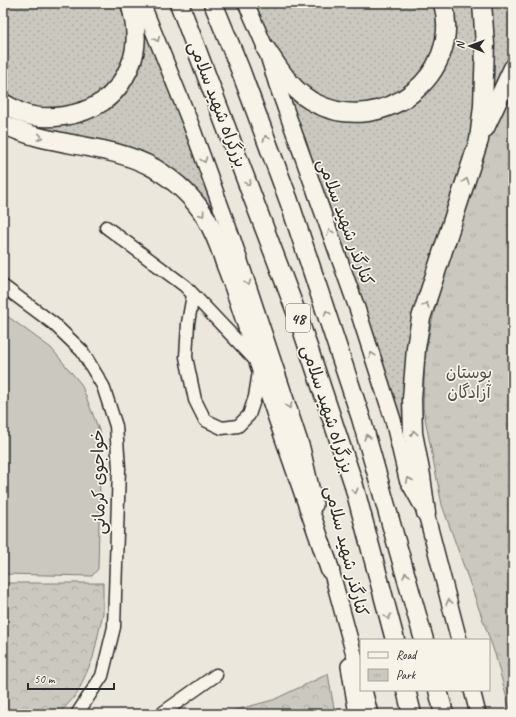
<svg xmlns="http://www.w3.org/2000/svg" width="516" height="717" font-family="Caveat,'Playpen Sans Arabic',sans-serif">
<defs>
<pattern id="grass-dots" width="8" height="8" patternUnits="userSpaceOnUse"><rect width="8" height="8" fill="#cbc8bf"/><path d="M2 2h.1M6 6h.1" fill="none" stroke="#aeaca4" stroke-width="1.8" stroke-linecap="round"/></pattern>
<pattern id="forest-crowns" width="20" height="18" patternUnits="userSpaceOnUse"><rect width="20" height="18" fill="#cbc8bf"/><path d="M2 6a3 3 0 1 1 6 0M12 15a3 3 0 1 1 6 0" fill="none" stroke="#aeaca4"/></pattern>
<pattern id="park-tufts" width="24" height="20" patternUnits="userSpaceOnUse"><rect width="24" height="20" fill="#cbc8bf"/><path d="M3 7l-1-3M5 7V3M7 7l1-3M15 17l-1-3M17 17v-4M19 17l1-3" fill="none" stroke="#aeaca4"/></pattern>
</defs>
<rect width="100%" height="100%" fill="#ebe7dd"/>
<filter id="ink" filterUnits="userSpaceOnUse"><feTurbulence type="fractalNoise" baseFrequency=".025" numOctaves="2"/><feDisplacementMap in="SourceGraphic" scale="8" xChannelSelector="R" yChannelSelector="G"/><feConvolveMatrix kernelMatrix="1 2 1 2 8 2 1 2 1" color-interpolation-filters="sRGB"/></filter>
<g filter="url(#ink)">
<g fill="url(#grass-dots)" stroke="#7b7a75">
<polygon points="3,3 126,3 131,52 101,98 51,114 3,98"/>
<polygon points="253,3 439,3 436,58 389,103 332,106 293,80 273,47"/>
<polygon points="449,3 475,3 479,66 471,139 420,302 411,468 283,81 331,113 420,94"/>
<polygon points="487,3 513,3 513,61 490,101"/>
<polygon points="138,22 146,27 200,169 217,222 181,180 35,129 3,116 3,108 23,117 116,96"/>
</g>
<g fill="url(#forest-crowns)" stroke="#7b7a75">
<polygon points="3,583 103,583 103,613 93,658 77,694 59,714 3,714"/>
<polygon points="328,674 335,714 221,714 273,700"/>
</g>
<polygon fill="url(#park-tufts)" stroke="#7b7a75" points="513,75 513,714 511,714 495,654 442,505 423,408 425,357 431,325 439,292 479,162 498,110"/>
<polygon fill="#cbc8bf" stroke="#7b7a75" points="3,313 51,348 81,384 101,435 98,569 92,576 3,574"/>
<g fill="none" stroke-linecap="round" stroke-linejoin="round">
<g stroke="#2b2b2b" stroke-width="15">
<g id="minor">
<polyline points="106,227 185,286 260,365 255,397 249,415 238,426 222,428 205,420 195,400 186,357 188,323 193,295"/>
<polyline points="3,286 54,324 82,351 103,386 116,426 119,468 114,627 102,676 77,714"/>
<polyline points="161,714 216,675"/>
</g>
</g>
<g stroke="#2b2b2b" stroke-width="18">
<g id="major">
<polyline points="142,3 190,122 233,240 302,448 315,505"/>
<polyline points="246,3 266,49 277,85 357,308 393,420 407,479 426,513 459,640"/>
<polyline points="328,559 361,680"/>
<polyline points="349,666 357,714"/>
<polyline points="364,690 370,714"/>
<polyline points="472,690 478,714"/>
</g>
</g>
<g stroke="#2b2b2b" stroke-width="21">
<g id="highway">
<polyline points="179,3 298,317 353,482 395,640"/>
<polyline points="213,3 240,69 289,201 361,418 424,640"/>
<path d="M 266,49 C 280,70 293,93 317,104 C 383,136 463,76 443,3"/>
<path d="M 3,103 C 9,106 15,110 22,113 C 46,122 81,116 102,102 C 114,94 124,80 130,66 C 139,46 136,23 130,3"/>
<path d="M 3,124 C 50,148 108,142 154,168 C 174,180 194,198 206,218 C 214,232 220,247 225,263 C 238,296 248,329 259,363 C 282,433 307,501 330,570"/>
<polyline points="485,128 513,68"/>
<polyline points="426,513 421,476 413,433 412,399 416,348 421,318 479,140 483,106 485,44 482,3"/>
<polyline points="406,690 412,714"/>
<polyline points="438,690 444,714"/>
</g>
</g>
<use href="#minor" stroke="#f7f3e8" stroke-width="12"/>
<use href="#major" stroke="#f7f3e8" stroke-width="15"/>
<use href="#highway" stroke="#f7f3e8" stroke-width="18"/>
</g>
<defs><path id="oneway-chevron" d="M-2-3.5L2.5 0L-2 3.5" fill="none" stroke-width="1.6" stroke-linecap="round" stroke-linejoin="round"/></defs>
<g stroke="#918f8a">
<use href="#oneway-chevron" transform="translate(157 39) rotate(68)"/>
<use href="#oneway-chevron" transform="translate(40 137) rotate(13)"/>
<use href="#oneway-chevron" transform="translate(266 138) rotate(-110)"/>
<use href="#oneway-chevron" transform="translate(204 160) rotate(70)"/>
<use href="#oneway-chevron" transform="translate(466 181) rotate(-73)"/>
<use href="#oneway-chevron" transform="translate(248 183) rotate(69)"/>
<use href="#oneway-chevron" transform="translate(202 214) rotate(54)"/>
<use href="#oneway-chevron" transform="translate(330 232) rotate(-110)"/>
<use href="#oneway-chevron" transform="translate(248 283) rotate(71)"/>
<use href="#oneway-chevron" transform="translate(426 305) rotate(-73)"/>
<use href="#oneway-chevron" transform="translate(327 313) rotate(-108)"/>
<use href="#oneway-chevron" transform="translate(372 355) rotate(-108)"/>
<use href="#oneway-chevron" transform="translate(289 406) rotate(72)"/>
<use href="#oneway-chevron" transform="translate(414 433) rotate(-97)"/>
<use href="#oneway-chevron" transform="translate(367 437) rotate(-106)"/>
<use href="#oneway-chevron" transform="translate(409 480) rotate(-113)"/>
<use href="#oneway-chevron" transform="translate(355 491) rotate(75)"/>
<use href="#oneway-chevron" transform="translate(406 575) rotate(-106)"/>
<use href="#oneway-chevron" transform="translate(449 602) rotate(-105)"/>
<use href="#oneway-chevron" transform="translate(388 617) rotate(75)"/>
</g>
</g>
<g text-anchor="middle" stroke-width="3.5" stroke-linejoin="round" paint-order="stroke">
<rect fill="#f7f3e8" stroke="#686764" stroke-width="1" x="286" y="304" width="24" height="28" rx="3"/>
<g font-size="16" font-weight="bold" fill="#2b2b2b">
<text x="298" y="324">48</text>
</g>
<g font-size="17" fill="#2b2b2b" stroke="#f7f3e8">
<text transform="translate(218 104) rotate(69)" y="6">بزرگراه شهید سلامی</text>
<text transform="translate(346 222) rotate(70)" y="6">کنارگذر شهید سلامی</text>
<text transform="translate(328 409) rotate(72)" y="6">بزرگراه شهید سلامی</text>
<text transform="translate(98 482) rotate(-91)" y="6">خواجوی کرمانی</text>
<text transform="translate(347 551) rotate(76)" y="6">کنارگذر شهید سلامی</text>
</g>
<g font-size="17" fill="#535250" stroke="#f7f3e8">
<text x="469" y="378">بوستان<tspan x="469" dy="20">آزادگان</tspan></text>
</g>
</g>
<rect width="516" height="717" fill="none" stroke="#f7f3e8" stroke-width="16"/>
<rect x="8" y="8" width="500" height="701" fill="none" stroke="#2b2b2b" stroke-width="1.5" filter="url(#ink)"/>
<rect x="360" y="639" width="130" height="52" fill="#f7f3e8" stroke="#a5a39c"/>
<rect x="368" y="652" width="20" height="6" fill="#f7f3e8" stroke="#a5a39c"/>
<text x="396" y="659" font-size="12" fill="#2b2b2b">Road</text>
<rect x="368" y="669" width="20" height="12" fill="url(#park-tufts)" stroke="#a5a39c"/>
<text x="396" y="679" font-size="12" fill="#2b2b2b">Park</text>
<g transform="translate(470 46) rotate(271)" stroke="#f7f3e8" stroke-width="3" paint-order="stroke">
<path d="M0-3L7 15L0 10L-7 15Z" fill="#2b2b2b"/>
<text y="-6" font-size="11" font-weight="bold" text-anchor="middle" fill="#2b2b2b">N</text>
</g>
<path d="M28 683v6h86v-6" fill="none" stroke="#2b2b2b" stroke-width="2"/>
<text x="34" y="683" font-size="12" fill="#2b2b2b" stroke="#f7f3e8" stroke-width="3" paint-order="stroke">50 m</text>
</svg>
